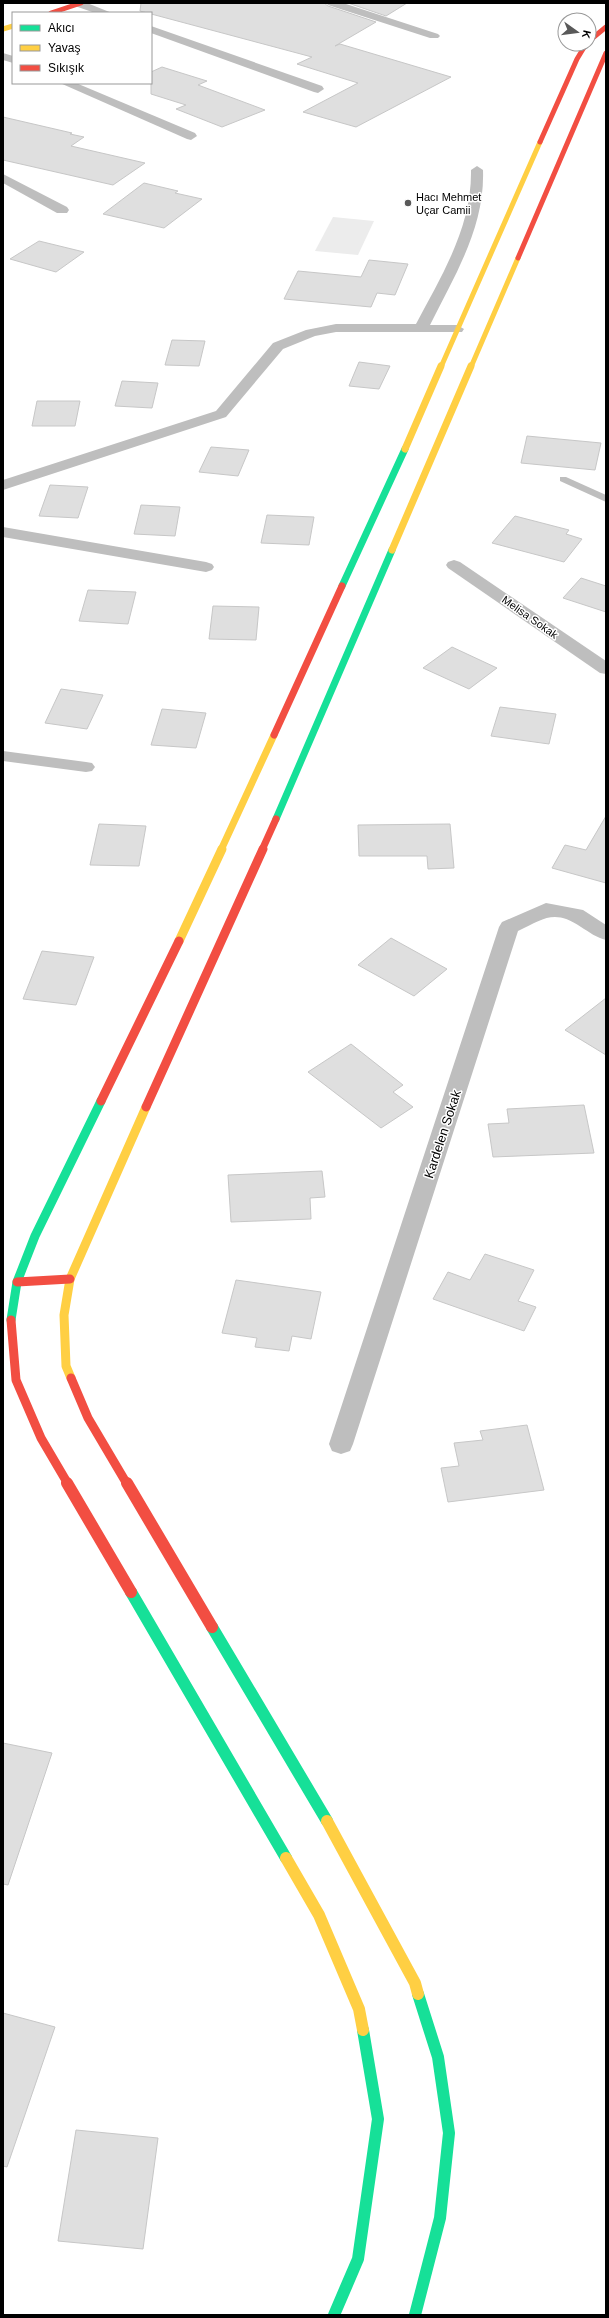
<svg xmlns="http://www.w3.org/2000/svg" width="609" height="2318" font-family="Arial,sans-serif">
<rect width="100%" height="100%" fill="#fff"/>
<polygon fill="#ececec" points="333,217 374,221 358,255 315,251"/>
<g fill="#dfdfdf" stroke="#c7c7c7">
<polygon points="141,3 324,3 328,6 376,22 335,46 340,44 451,77 356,127 303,112 358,83 297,64 312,57 140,11"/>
<polygon points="348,3 407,3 386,16"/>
<polygon points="162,67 207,81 198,85 265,110 222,127 176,109 186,105 151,94 151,72"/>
<polygon points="3,117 72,133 70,134 84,137 71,146 145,163 113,185 3,160"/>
<polygon points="144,183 178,191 175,193 202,199 164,228 103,214"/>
<polygon points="39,241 84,252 56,272 10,259"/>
<polygon points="369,260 408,264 395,295 377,293 371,307 284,299 298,271 361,277"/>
<polygon points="172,340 205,341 199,366 165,365"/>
<polygon points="359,362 390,366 379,389 349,386"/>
<polygon points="122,381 158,383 152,408 115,406"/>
<polygon points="37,401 80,401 75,426 32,426"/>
<polygon points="527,436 601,443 595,470 521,463"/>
<polygon points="211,447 249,450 238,476 199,472"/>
<polygon points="50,485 88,487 78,518 39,516"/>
<polygon points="141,505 180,507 175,536 134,534"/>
<polygon points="267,515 314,517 309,545 261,543"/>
<polygon points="515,516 569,530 566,534 582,539 564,562 492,543"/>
<polygon points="581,578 606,586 606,612 563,598"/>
<polygon points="88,590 136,592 128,624 79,621"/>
<polygon points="213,606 259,607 256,640 209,639"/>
<polygon points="452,647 497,668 469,689 423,668"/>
<polygon points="61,689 103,695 87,729 45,723"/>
<polygon points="500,707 556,714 549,744 491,736"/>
<polygon points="162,709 206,713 196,748 151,745"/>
<polygon points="606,816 606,883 552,868 565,845 586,850"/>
<polygon points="99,824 146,826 139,866 90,865"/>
<polygon points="450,824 454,868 428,869 427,856 359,856 358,825"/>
<polygon points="391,938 447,969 414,996 358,965"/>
<polygon points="42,951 94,957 76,1005 23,999"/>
<polygon points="606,998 606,1055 565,1030"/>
<polygon points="351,1044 403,1085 393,1092 413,1107 381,1128 308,1072"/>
<polygon points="584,1105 594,1153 493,1157 488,1124 509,1123 507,1109"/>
<polygon points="322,1171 325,1197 310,1198 311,1219 231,1222 228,1175"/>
<polygon points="485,1254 534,1270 518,1301 536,1307 524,1331 433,1299 448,1272 470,1280"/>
<polygon points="236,1280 321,1292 311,1339 292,1336 289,1351 255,1347 257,1338 222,1333"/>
<polygon points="527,1425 544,1490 448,1502 441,1468 459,1466 454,1443 483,1440 480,1431"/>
<polygon points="3,1743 52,1753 8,1885 3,1884"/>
<polygon points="3,2013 55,2027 7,2167 3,2166"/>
<polygon points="76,2130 158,2138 143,2249 58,2241"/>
</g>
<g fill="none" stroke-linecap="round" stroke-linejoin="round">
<polygon fill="#bebebe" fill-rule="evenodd" points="560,477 566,477 606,495 606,502 560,481"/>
<g fill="#bebebe" fill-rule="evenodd">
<polygon points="74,3 87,3 112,13 95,13 75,6"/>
<polygon points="326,3 343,3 438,34 440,36 438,38 430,38 328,5"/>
<polygon points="151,26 322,86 324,89 318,93 314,92 151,33"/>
<polygon points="3,53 13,56 13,63 3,60"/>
<polygon points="60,83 76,83 195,133 197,136 191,140 187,139"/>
<path d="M 477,166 L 483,170 C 485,227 455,275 430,325 L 457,325 L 464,329 L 462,332 L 336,332 L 315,336 L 283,349 L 226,417 L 3,490 L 3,480 L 216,411 L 273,343 L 306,330 L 336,324 L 416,324 C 442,275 472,227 471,170 Z"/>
<polygon points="3,174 67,207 69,210 67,213 57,213 3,183"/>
<polygon points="3,527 206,562 212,564 214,567 212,570 206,572 3,537"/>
<polygon points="454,560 460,562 606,661 606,674 600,673 448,568 446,565 448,562"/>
<polygon points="3,751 86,762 92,763 95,767 92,771 86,772 3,761"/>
<path d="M 546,903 L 583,910 L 606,925 L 606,940 C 597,938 589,932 581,927 C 555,909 544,918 518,931 L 353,1444 L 350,1451 L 341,1454 L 332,1451 L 329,1444 L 499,927 L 502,922 Z"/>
</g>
<g stroke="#16e098" stroke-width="7">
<polyline points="342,586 405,449"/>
<polyline points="276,819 392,550"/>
</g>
<polyline stroke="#16e098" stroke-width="9" points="11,1320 17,1282 35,1236 101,1101"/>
<g stroke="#16e098" stroke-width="12">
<polyline points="131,1592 286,1858"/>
<polyline points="212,1627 327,1821"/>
<polyline points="334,2315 358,2259 378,2119 363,2030"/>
<polyline points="415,2315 440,2218 449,2133 438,2057 418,1994"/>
</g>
<g stroke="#ffcf43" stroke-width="5">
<polyline points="3,29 13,26"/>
<polyline points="441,367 540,142"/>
<polyline points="471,367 518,258"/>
</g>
<g stroke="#ffcf43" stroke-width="7">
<polyline points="405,449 441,366"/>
<polyline points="392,550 471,366"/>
<polyline points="221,850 274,735"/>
</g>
<g stroke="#ffcf43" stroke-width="9">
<polyline points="179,941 222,849"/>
<polyline points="71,1378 66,1366 64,1315 70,1279 146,1107"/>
</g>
<g stroke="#ffcf43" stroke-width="12">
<polyline points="327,1821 415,1983 418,1994"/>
<polyline points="286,1858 319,1915 359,2009 363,2030"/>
</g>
<g stroke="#f24e42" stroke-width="5">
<polyline points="51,13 81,3"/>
<polyline points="589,41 606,27"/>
<polyline points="540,142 577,59 586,44"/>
<polyline points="518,258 606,53"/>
</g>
<g stroke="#f24e42" stroke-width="7">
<polyline points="274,735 342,586"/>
<polyline points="262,850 276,819"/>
</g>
<g stroke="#f24e42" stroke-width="9">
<polyline points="101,1101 179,941"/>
<polyline points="146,1107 263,849"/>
<polyline points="17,1282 70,1279"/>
<polyline points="11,1320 16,1380 41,1438 68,1484"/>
<polyline points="71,1378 88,1418 127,1484"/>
</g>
<g stroke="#f24e42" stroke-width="12">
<polyline points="67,1483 131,1592"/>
<polyline points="127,1483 212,1627"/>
</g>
</g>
<circle fill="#595959" stroke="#fff" stroke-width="1.5" cx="408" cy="203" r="4"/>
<g text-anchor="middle" stroke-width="3" stroke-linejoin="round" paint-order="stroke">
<g font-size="11" fill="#000" stroke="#fff" text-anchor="start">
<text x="416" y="201">Hacı Mehmet<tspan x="416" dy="13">Uçar Camii</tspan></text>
</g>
<g font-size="11" fill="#000" stroke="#fff">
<text transform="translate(530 617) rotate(35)" y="4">Melisa Sokak</text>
</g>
<g font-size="13" fill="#000" stroke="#fff">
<text transform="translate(442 1134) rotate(-72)" y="5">Kardelen Sokak</text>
</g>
</g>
<rect width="609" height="2318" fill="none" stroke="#000000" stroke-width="8"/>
<rect x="12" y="12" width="140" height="72" fill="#ffffff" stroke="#999999"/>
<rect x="20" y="25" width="20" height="6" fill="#16e098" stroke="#999999"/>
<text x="48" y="32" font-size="12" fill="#000000">Akıcı</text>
<rect x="20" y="45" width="20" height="6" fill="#ffcf43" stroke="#999999"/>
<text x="48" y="52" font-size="12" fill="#000000">Yavaş</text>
<rect x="20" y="65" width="20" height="6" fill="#f24e42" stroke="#999999"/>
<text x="48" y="72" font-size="12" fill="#000000">Sıkışık</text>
<g transform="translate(577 32) rotate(104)"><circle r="19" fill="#ffffff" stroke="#999999"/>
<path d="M0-3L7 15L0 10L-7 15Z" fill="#595959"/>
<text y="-6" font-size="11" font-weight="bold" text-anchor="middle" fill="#000000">K</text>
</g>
</svg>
